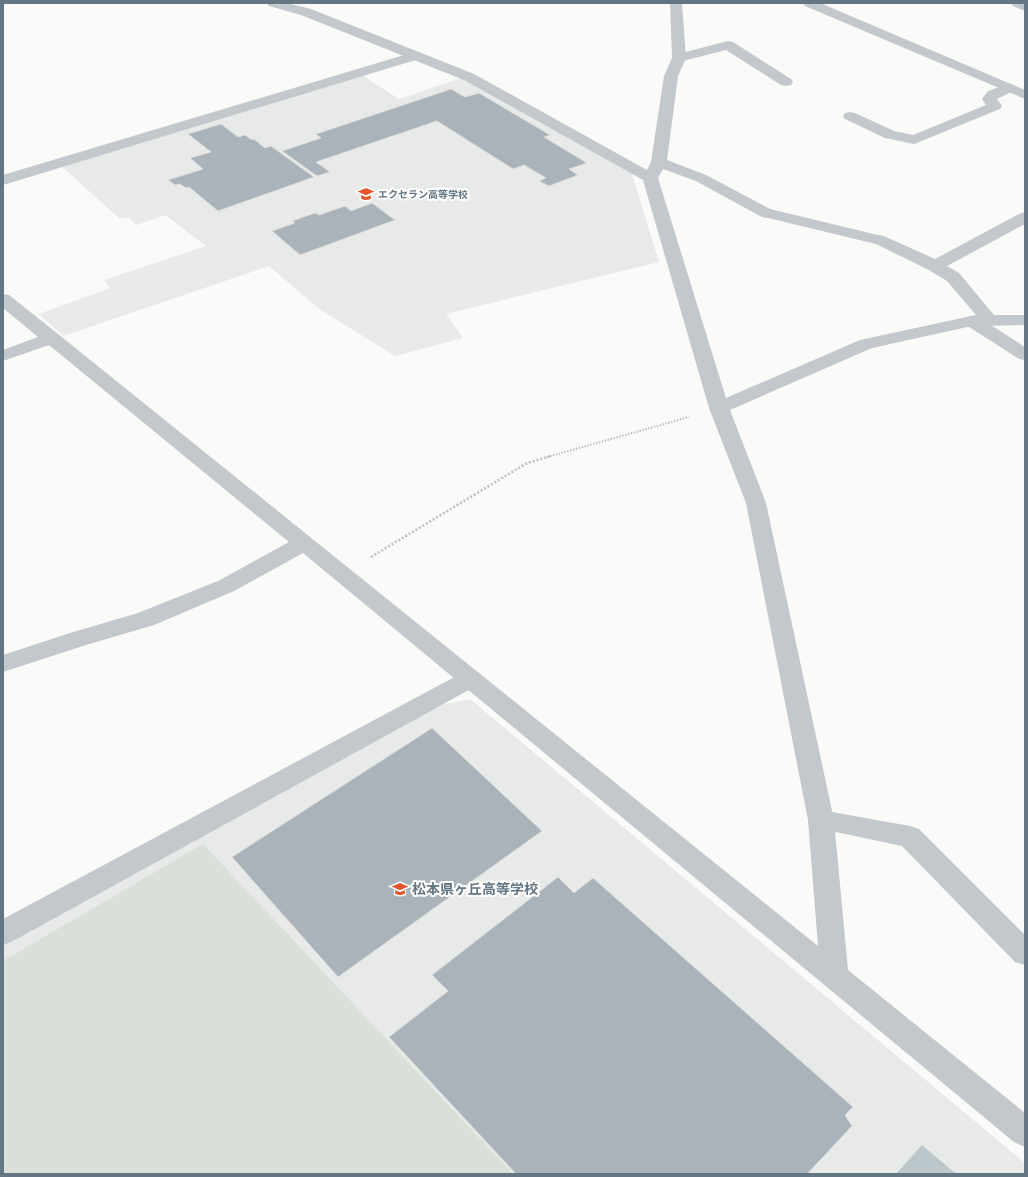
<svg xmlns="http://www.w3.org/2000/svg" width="1028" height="1177" font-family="'DM Sans','Noto Sans JP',sans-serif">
<rect width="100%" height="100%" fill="#fafaf8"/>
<g fill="#e8e9e9">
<polygon points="360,74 399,99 464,77 632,174 659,262 446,314 463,338 395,356 318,308 269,266 63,336 39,314 110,288 104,280 206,246 165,215 137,225 128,218 119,218 60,165"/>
<polygon points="470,699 1025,1163 1025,1174 3,1174 3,943 432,707"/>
</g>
<polygon fill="#dadfd7" points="203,844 513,1174 3,1174 3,961"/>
<polygon fill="#bbc7cb" points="922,1145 956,1174 896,1174"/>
<g fill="#aab3b9" stroke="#dcdcda">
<polygon points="451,89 465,97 479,93 550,135 544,137 587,163 569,169 578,175 549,186 539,181 546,178 524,165 513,169 437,121 316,162 330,172 317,176 282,151 321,138 316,134"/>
<polygon points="221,124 238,137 245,135 252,140 254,139 265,148 271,146 314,177 218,211 189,187 186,188 180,184 175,185 168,180 203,169 190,158 211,152 188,134"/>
<polygon points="372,203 395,220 300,255 272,231 295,223 292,221 315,213 319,215 345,206 351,211"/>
<polygon points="432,728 542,831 338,977 232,857"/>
<polygon points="558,877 574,893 593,878 853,1107 845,1115 852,1126 807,1174 516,1174 389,1037 448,991 432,975"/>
</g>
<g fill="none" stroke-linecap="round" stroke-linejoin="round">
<polyline stroke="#bbbfc2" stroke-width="2" stroke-dasharray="1.5 1.5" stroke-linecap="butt" points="547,457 689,417"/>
<polyline stroke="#bbbfc2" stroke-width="2.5" stroke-dasharray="2 2" stroke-linecap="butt" points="371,557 527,463 551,456"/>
<g fill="#c3c8cc" fill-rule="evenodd">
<polygon points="1011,3 1025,3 1025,11 1013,6"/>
<polygon points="728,41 733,42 791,79 793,82 791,85 786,86 781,85 726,50 679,62 674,61 672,58 674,55"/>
<polygon points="414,52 419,53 421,56 419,59 3,185 3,175"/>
<polygon points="1008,84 1013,85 1015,88 1013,91 997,99 1002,106 1000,109 914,144 885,138 845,119 843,116 845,113 850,112 855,113 894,131 913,135 986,105 982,99 988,91"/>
<polygon points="766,208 886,237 888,240 886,243 880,245 760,216 758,213 760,210"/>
<polygon points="972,316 978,317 1025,347 1025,360 1019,359 966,325 963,321 966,317"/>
<polygon points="470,670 478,673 482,679 478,685 13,941 3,945 3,919 462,673"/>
<polygon points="821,810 910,826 919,829 1025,935 1025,965 1015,962 902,846 812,827 808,820 812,813"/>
</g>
<g fill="#c3c8cc" fill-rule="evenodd">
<polygon points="267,3 287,3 311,9 474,74 647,170 651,162 664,76 672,58 670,3 682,3 686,58 678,76 667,160 706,175 772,210 774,213 772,216 766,218 760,216 696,181 663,169 658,178 726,398 860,340 976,315 947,281 929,270 874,243 872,240 874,237 880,235 886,237 935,259 1019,214 1025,212 1025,224 947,266 959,273 994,315 1025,315 1025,325 972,326 872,348 730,410 766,503 834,820 848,970 1025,1113 1025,1147 1014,1142 303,553 234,591 154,625 86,645 3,672 3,655 70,633 138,613 218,581 289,542 49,345 3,361 3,350 38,337 3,308 3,294 9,295 58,334 818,946 808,820 746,503 709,408 643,180 464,80 301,15 269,6"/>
<polygon points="803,3 820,3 1025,90 1025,99 805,6"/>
</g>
</g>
<defs>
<g id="school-bare" transform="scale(1.2)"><path d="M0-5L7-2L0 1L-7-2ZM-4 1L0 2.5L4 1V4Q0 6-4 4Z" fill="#e4572e" stroke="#fff" stroke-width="2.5" paint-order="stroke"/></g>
</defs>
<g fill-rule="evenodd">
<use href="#school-bare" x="366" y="194"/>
<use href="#school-bare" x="400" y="889"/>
</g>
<g text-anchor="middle" stroke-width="4" stroke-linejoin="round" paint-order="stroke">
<g font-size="10" font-weight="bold" fill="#657683" stroke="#fff" text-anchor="start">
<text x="378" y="198">エクセラン高等学校</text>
</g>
<g font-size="14" font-weight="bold" fill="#657683" stroke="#fff" text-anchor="start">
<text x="412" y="894">松本県ヶ丘高等学校</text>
</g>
</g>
<rect width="1028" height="1177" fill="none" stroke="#657683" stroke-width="8"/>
</svg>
